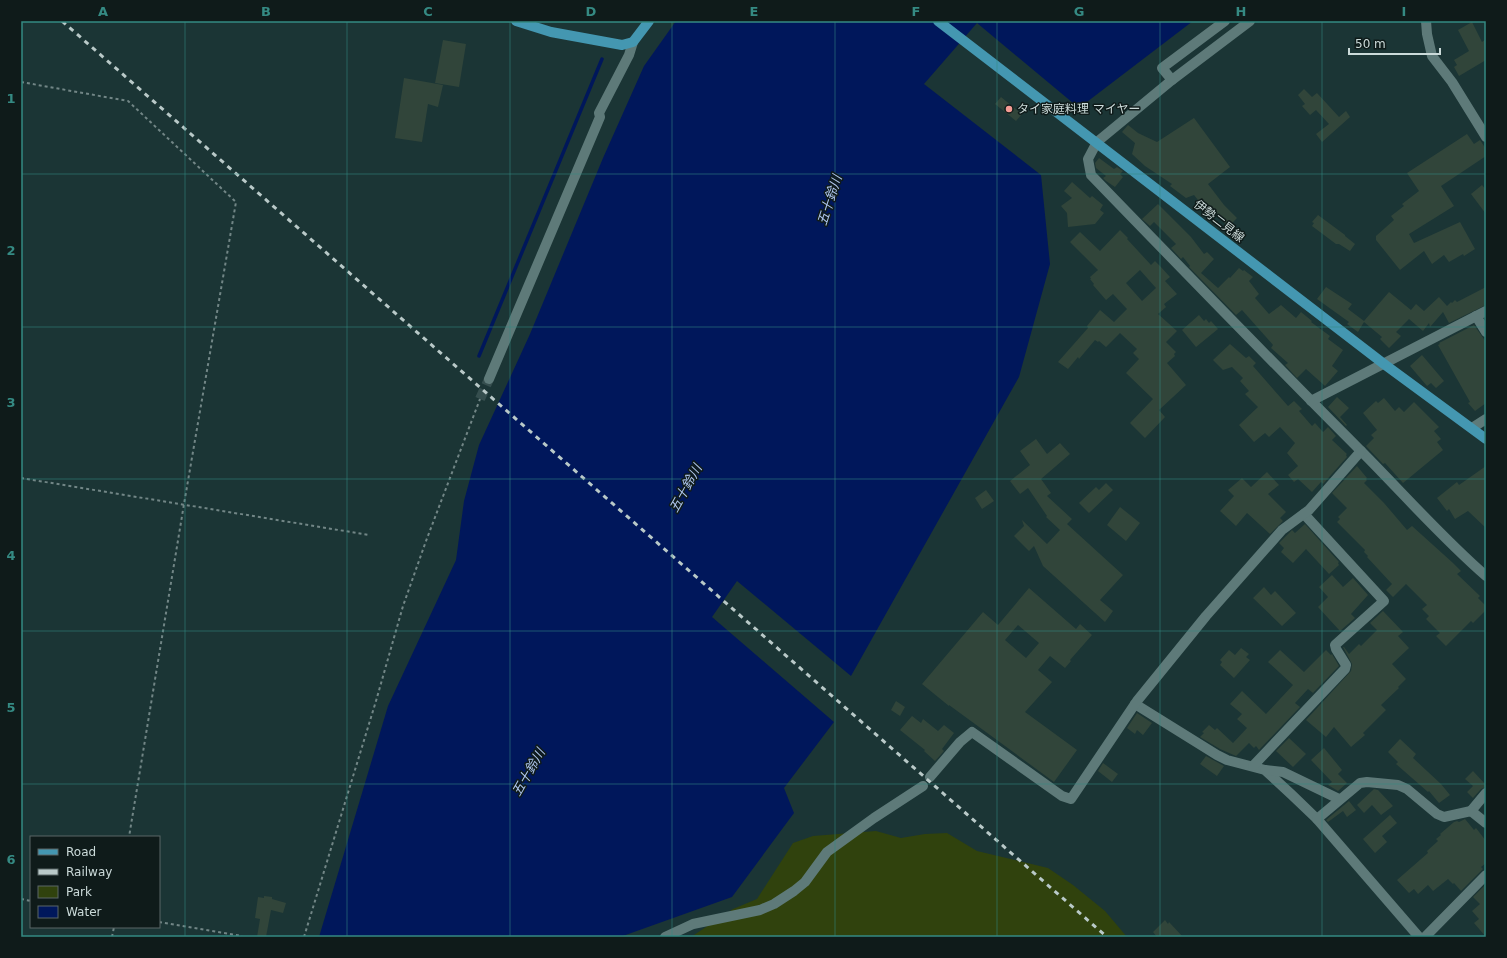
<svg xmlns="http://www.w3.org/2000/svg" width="1507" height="958" font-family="'DejaVu Sans','Noto Sans JP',sans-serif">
<rect width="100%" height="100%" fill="#1b3535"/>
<polygon fill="#30420d" points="876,831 901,838 925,834 947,833 977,851 1048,868 1073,885 1105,911 1127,937 691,937 733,909 757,899 793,843 813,836"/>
<polygon fill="#00175b" points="676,21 1193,21 1079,108 977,23 924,84 1041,175 1050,264 1019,377 851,676 737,581 712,617 834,722 784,788 794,813 732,897 620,937 319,937 388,706 456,560 464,501 479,445 530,334 603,158 644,66"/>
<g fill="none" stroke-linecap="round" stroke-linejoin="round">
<polyline stroke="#00175b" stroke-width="3.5" points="479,356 602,59"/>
</g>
<g fill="#31453a" fill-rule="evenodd">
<polygon points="1472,22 1482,42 1486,39 1486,60 1459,76 1454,67 1457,65 1454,60 1469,51 1458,30"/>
<polygon points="443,40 466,44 459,87 435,83"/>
<polygon points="404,78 443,85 438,107 428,104 422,142 395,138"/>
<polygon points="1304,89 1312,97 1317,93 1339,117 1346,111 1350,117 1322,142 1316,134 1329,124 1316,110 1310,115 1302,106 1305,104 1298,95"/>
<polygon points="1001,97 1022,114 1016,121 995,104"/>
<polygon points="1194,118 1230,167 1208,184 1224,205 1237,218 1228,227 1214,211 1212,212 1208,207 1205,209 1194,195 1186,198 1170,186 1172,184 1145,166 1132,154 1135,143 1122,132 1128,125 1138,133 1157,142"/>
<polygon points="1467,134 1474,144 1480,140 1486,149 1486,156 1441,186 1454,206 1409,234 1414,243 1460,222 1475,249 1464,256 1463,254 1449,262 1444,255 1432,264 1424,251 1400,270 1376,240 1376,236 1394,220 1391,216 1404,206 1402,204 1419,191 1407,173"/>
<polygon points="1099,158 1114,169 1117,167 1123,171 1120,174 1123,177 1115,187 1106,181 1103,178 1106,176 1096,168 1095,163"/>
<polygon points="1072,182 1090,198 1092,196 1103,205 1100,210 1104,213 1095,224 1068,227 1067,213 1061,206 1072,198 1064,191"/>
<polygon points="1482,185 1486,190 1486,214 1471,194"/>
<polygon points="1158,204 1191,237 1204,254 1207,252 1214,259 1201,273 1218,288 1229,277 1230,278 1239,268 1243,271 1244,270 1253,277 1249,281 1259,294 1255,298 1269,314 1281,305 1296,318 1301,312 1312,321 1311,322 1330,336 1328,339 1343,350 1332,366 1338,371 1325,386 1306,369 1297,378 1285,365 1288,363 1271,348 1273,345 1242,310 1236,315 1189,267 1190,266 1183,257 1181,259 1171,248 1176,244 1154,222 1150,226 1142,219"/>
<polygon points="1318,215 1345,235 1345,236 1355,244 1350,251 1339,244 1336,244 1312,226 1314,223 1312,222"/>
<path d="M 1120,230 L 1128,238 L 1127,239 L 1151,265 L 1155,261 L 1160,266 L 1170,277 L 1165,281 L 1177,294 L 1164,304 L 1166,307 L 1158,314 L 1177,331 L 1166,342 L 1176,352 L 1174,354 L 1175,356 L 1167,363 L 1186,385 L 1159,410 L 1165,417 L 1145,438 L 1130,423 L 1153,399 L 1126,373 L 1139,359 L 1133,353 L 1137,349 L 1120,333 L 1106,347 L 1099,341 L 1098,342 L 1095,340 L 1079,359 L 1078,357 L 1068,369 L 1058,362 L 1088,328 L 1087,326 L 1100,310 L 1114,322 L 1127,309 L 1113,294 L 1106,300 L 1093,285 L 1094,284 L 1090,279 L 1091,279 L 1090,277 L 1098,270 L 1070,242 L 1080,232 L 1100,251 ZM 1140,270 L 1156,288 L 1142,301 L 1126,283 Z"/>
<polygon points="1326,287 1352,304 1348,309 1364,321 1389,292 1411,310 1416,304 1424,311 1439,297 1447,306 1451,302 1452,303 1455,300 1457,302 1486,287 1486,305 1449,323 1443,312 1430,327 1429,323 1423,331 1409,319 1396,332 1401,336 1389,348 1380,339 1382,337 1364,322 1358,332 1347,324 1349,322 1317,299"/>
<polygon points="1199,315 1204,321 1206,319 1209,323 1211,321 1218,329 1196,347 1182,330"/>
<polygon points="1474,325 1486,342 1486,403 1475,411 1468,403 1470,402 1438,345 1440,344 1439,343"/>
<polygon points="1230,344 1246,358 1249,356 1256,363 1253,366 1288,406 1294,401 1302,409 1299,411 1312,426 1315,423 1323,432 1328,427 1336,436 1332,440 1347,454 1346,455 1347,457 1323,484 1321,482 1312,492 1298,479 1294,482 1288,475 1298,466 1287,453 1295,443 1280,427 1269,437 1265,433 1254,442 1239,425 1258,407 1245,394 1249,391 1240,381 1243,378 1232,367 1223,370 1213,360"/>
<polygon points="1422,355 1444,381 1436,388 1431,383 1427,386 1410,366"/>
<polygon points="1337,397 1349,408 1340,417 1347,425 1346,426 1328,407"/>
<polygon points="1384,398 1395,411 1399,407 1404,412 1414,402 1439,427 1434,431 1441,439 1437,442 1443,450 1403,483 1385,463 1383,464 1366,446 1374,438 1371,435 1377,430 1363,413 1376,401 1378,403"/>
<polygon points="1036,439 1047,454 1060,443 1070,454 1041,479 1051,493 1047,496 1072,519 1067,524 1123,575 1100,600 1113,611 1105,622 1043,566 1034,546 1029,551 1014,536 1024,526 1022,520 1047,544 1060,530 1046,517 1047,516 1028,488 1020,494 1010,481 1030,465 1020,451"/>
<polygon points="1357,466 1367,478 1366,479 1367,480 1364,483 1384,503 1407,530 1412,526 1453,563 1461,571 1457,574 1480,596 1478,598 1486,606 1486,610 1473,623 1471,621 1446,646 1436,636 1440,633 1426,619 1429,616 1422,609 1427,605 1406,584 1393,597 1386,590 1392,584 1367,557 1368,556 1364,552 1365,550 1337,522 1340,519 1338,517 1347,508 1332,493"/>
<polygon points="1486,466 1486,528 1468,511 1455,519 1449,509 1447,511 1437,498 1457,482 1459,485"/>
<polygon points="1267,472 1279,485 1268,494 1286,512 1280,518 1283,521 1270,534 1247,513 1236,526 1220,511 1234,496 1228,490 1242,478 1251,487"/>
<polygon points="1106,483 1113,490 1089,513 1079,503 1096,487 1099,490"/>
<polygon points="986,490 994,501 982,509 975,498"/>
<polygon points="1120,507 1140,523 1126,541 1107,525"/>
<polygon points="1305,524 1339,562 1338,563 1339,565 1329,574 1306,549 1293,563 1281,552 1284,548 1279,543 1292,530 1295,533"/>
<polygon points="1332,575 1343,587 1353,578 1368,595 1351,614 1355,618 1340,631 1318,607 1328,597 1319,587"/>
<polygon points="1264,587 1271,595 1275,591 1296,613 1282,626 1253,598"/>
<path d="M 1029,588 L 1076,629 L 1080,624 L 1092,635 L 1070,660 L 1071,661 L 1065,668 L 1050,656 L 1038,670 L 1052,682 L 1025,712 L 1077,750 L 1054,782 L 949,705 L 949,706 L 922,684 L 983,612 L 998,625 ZM 1018,625 L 1039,643 L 1026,658 L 1005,640 Z"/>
<polygon points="1383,611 1403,632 1398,636 1409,648 1392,664 1406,679 1398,687 1399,688 1381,705 1386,710 1363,733 1365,735 1351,747 1334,727 1326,737 1306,720 1351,671 1352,664 1343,647 1344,647 1349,654 1359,644 1361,646 1377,630 1370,623"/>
<polygon points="1241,648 1249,654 1246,657 1250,660 1234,678 1220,665 1222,662 1220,660 1229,650 1235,655"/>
<polygon points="1280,650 1304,672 1326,650 1331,655 1332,654 1339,666 1313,693 1308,689 1295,703 1300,707 1259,750 1256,746 1254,748 1249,743 1236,756 1220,749 1200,737 1204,733 1202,732 1209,725 1215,730 1217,728 1233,743 1247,728 1237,719 1242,714 1230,704 1242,691 1266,714 1293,685 1268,662"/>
<polygon points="896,701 905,707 900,716 891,710"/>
<polygon points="1137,713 1152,723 1143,735 1137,730 1135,734 1127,728"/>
<polygon points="912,716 921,723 923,719 938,731 944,725 954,733 942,749 944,751 935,761 924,751 925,750 900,730"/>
<polygon points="1289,738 1306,754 1293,767 1276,751"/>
<polygon points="1400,739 1416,754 1413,758 1441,784 1450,795 1439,803 1429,791 1428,792 1396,764 1398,762 1388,752"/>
<polygon points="1324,748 1342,770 1338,774 1347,783 1338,791 1328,785 1332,782 1311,760"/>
<polygon points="1206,756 1224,766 1217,776 1200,764"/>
<polygon points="1103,763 1118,774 1112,782 1098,771"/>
<polygon points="1473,771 1486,785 1486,787 1481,789 1473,798 1467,792 1473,786 1465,779"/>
<polygon points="1374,789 1378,790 1393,806 1381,815 1372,805 1364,813 1357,805"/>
<polygon points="1349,801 1356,810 1347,817 1343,811 1328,822 1326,820"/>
<polygon points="1390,815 1397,823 1382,836 1387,842 1375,853 1363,839"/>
<polygon points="1465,819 1474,830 1476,828 1486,841 1486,863 1481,867 1483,869 1461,891 1454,883 1453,884 1448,879 1433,891 1428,885 1418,894 1414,889 1409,893 1397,880 1428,853 1427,851 1438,841 1436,839 1441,835 1440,834 1454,822 1457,821 1459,822"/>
<polygon points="1485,885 1486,886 1486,937 1474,923 1479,919 1472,911 1480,904 1473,897"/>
<polygon points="264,896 272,897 272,899 286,903 283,913 271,910 266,937 257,937 260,919 255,918 258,897 264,898"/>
<polygon points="1165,920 1168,924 1169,922 1183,937 1157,937 1153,932"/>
</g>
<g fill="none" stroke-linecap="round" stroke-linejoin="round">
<polyline stroke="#354e4e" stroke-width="10" stroke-dasharray="10 5" stroke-linecap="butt" points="480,399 489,379"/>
<g stroke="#728686" stroke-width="2" stroke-dasharray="3 3" stroke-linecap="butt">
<polyline points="21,82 128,101 236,202 184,504 129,837"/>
<polyline points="21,478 369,535"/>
<polyline points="21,899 31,901"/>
<polyline points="159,922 242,936"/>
<polyline points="112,937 114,927"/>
<polyline points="304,937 376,701 403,606 426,541 480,399"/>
</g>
<g stroke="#5e7a79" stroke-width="10">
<path d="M 1225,21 L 1162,68 L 1172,80 L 1097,142 L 1088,159 L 1091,175 C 1180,267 1269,359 1360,450 C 1402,492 1441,537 1486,576"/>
<polyline points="1426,21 1427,34 1432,56 1452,82 1486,137"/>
<polyline points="1172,80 1250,21"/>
<polyline points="1476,316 1486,332"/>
<polyline points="489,379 600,117 599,113 629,55 633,42"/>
<polyline points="1311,401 1486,311"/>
<polyline points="1472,428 1486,419"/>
<polyline points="1135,704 1217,755 1227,760 1265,770 1292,795 1317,819 1419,937"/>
<polyline points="1253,766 1345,669 1346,665 1336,649 1335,645 1384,601 1304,514"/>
<polyline points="1265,770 1283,772 1339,799"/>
<polyline points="930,777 960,742 972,732 1062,796 1071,799 1137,701 1206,616 1282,530 1309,510 1361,451"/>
<polyline points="1471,811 1486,793"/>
<polyline points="1317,819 1360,783 1367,782 1398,785 1407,789 1437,814 1444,817 1471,811 1486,823"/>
<polyline points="665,937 693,924 760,910 774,904 794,891 805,882 827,852 874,818 923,786"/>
<polyline points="1425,937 1486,875"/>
</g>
<g stroke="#4497b1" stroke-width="10">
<polyline points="516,21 551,32 622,45 633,42 649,21"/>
<polyline points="938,21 1384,364 1486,439"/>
</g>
<polyline stroke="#b9c9c8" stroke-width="3" stroke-dasharray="5 5" stroke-linecap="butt" points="62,21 1107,937"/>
</g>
<path fill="none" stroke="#358a83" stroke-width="1" stroke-opacity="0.55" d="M 185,21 L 185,937M 347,21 L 347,937M 510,21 L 510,937M 672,21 L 672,937M 835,21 L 835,937M 997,21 L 997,937M 1160,21 L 1160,937M 1322,21 L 1322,937M 21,174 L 1486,174M 21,327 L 1486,327M 21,479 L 1486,479M 21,631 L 1486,631M 21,784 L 1486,784"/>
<circle fill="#f59c95" stroke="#0f1b1a" stroke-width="1.5" cx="1009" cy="109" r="4"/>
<g text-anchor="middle" stroke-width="3" stroke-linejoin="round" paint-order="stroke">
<g font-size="12" fill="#cbdad9" stroke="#0f1b1a" text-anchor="start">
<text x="1017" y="113">タイ家庭料理 マイヤー</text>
</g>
<g font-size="12" fill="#cbdad9" stroke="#0f1b1a">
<text transform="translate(1219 221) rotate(38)" y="4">伊勢二見線</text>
</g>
<g font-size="13" font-style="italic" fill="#b0c7f0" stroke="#0f1b1a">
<text transform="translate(829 200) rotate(-72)" y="5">五十鈴川</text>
<text transform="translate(685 488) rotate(-61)" y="5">五十鈴川</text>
<text transform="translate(528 772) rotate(-60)" y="5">五十鈴川</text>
</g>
</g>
<rect width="1507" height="958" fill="none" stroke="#0f1b1a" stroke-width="44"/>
<rect x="30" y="836" width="130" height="92" fill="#0f1b1a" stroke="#5a6766"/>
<rect x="38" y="849" width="20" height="6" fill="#4497b1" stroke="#5a6766"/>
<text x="66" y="856" font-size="12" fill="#cbdad9">Road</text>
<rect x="38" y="869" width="20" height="6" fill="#b9c9c8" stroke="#5a6766"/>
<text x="66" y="876" font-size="12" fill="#cbdad9">Railway</text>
<rect x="38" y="886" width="20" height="12" fill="#30420d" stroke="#5a6766"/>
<text x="66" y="896" font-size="12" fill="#cbdad9">Park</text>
<rect x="38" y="906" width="20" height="12" fill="#00175b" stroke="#5a6766"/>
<text x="66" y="916" font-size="12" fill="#cbdad9">Water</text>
<path d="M1349 48v6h91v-6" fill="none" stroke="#cbdad9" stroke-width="2"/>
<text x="1355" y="48" font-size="12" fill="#cbdad9" stroke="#0f1b1a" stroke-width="3" paint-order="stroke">50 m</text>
<rect x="22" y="22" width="1463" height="914" fill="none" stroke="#358a83" stroke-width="1.5"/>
<g font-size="13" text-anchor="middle" font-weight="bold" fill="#358a83">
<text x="103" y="16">A</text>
<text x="266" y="16">B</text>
<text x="428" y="16">C</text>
<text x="591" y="16">D</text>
<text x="754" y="16">E</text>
<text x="916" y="16">F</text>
<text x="1079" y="16">G</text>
<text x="1241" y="16">H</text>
<text x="1404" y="16">I</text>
<text x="11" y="103">1</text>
<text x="11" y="255">2</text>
<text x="11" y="407">3</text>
<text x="11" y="560">4</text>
<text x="11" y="712">5</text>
<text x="11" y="864">6</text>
</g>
</svg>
